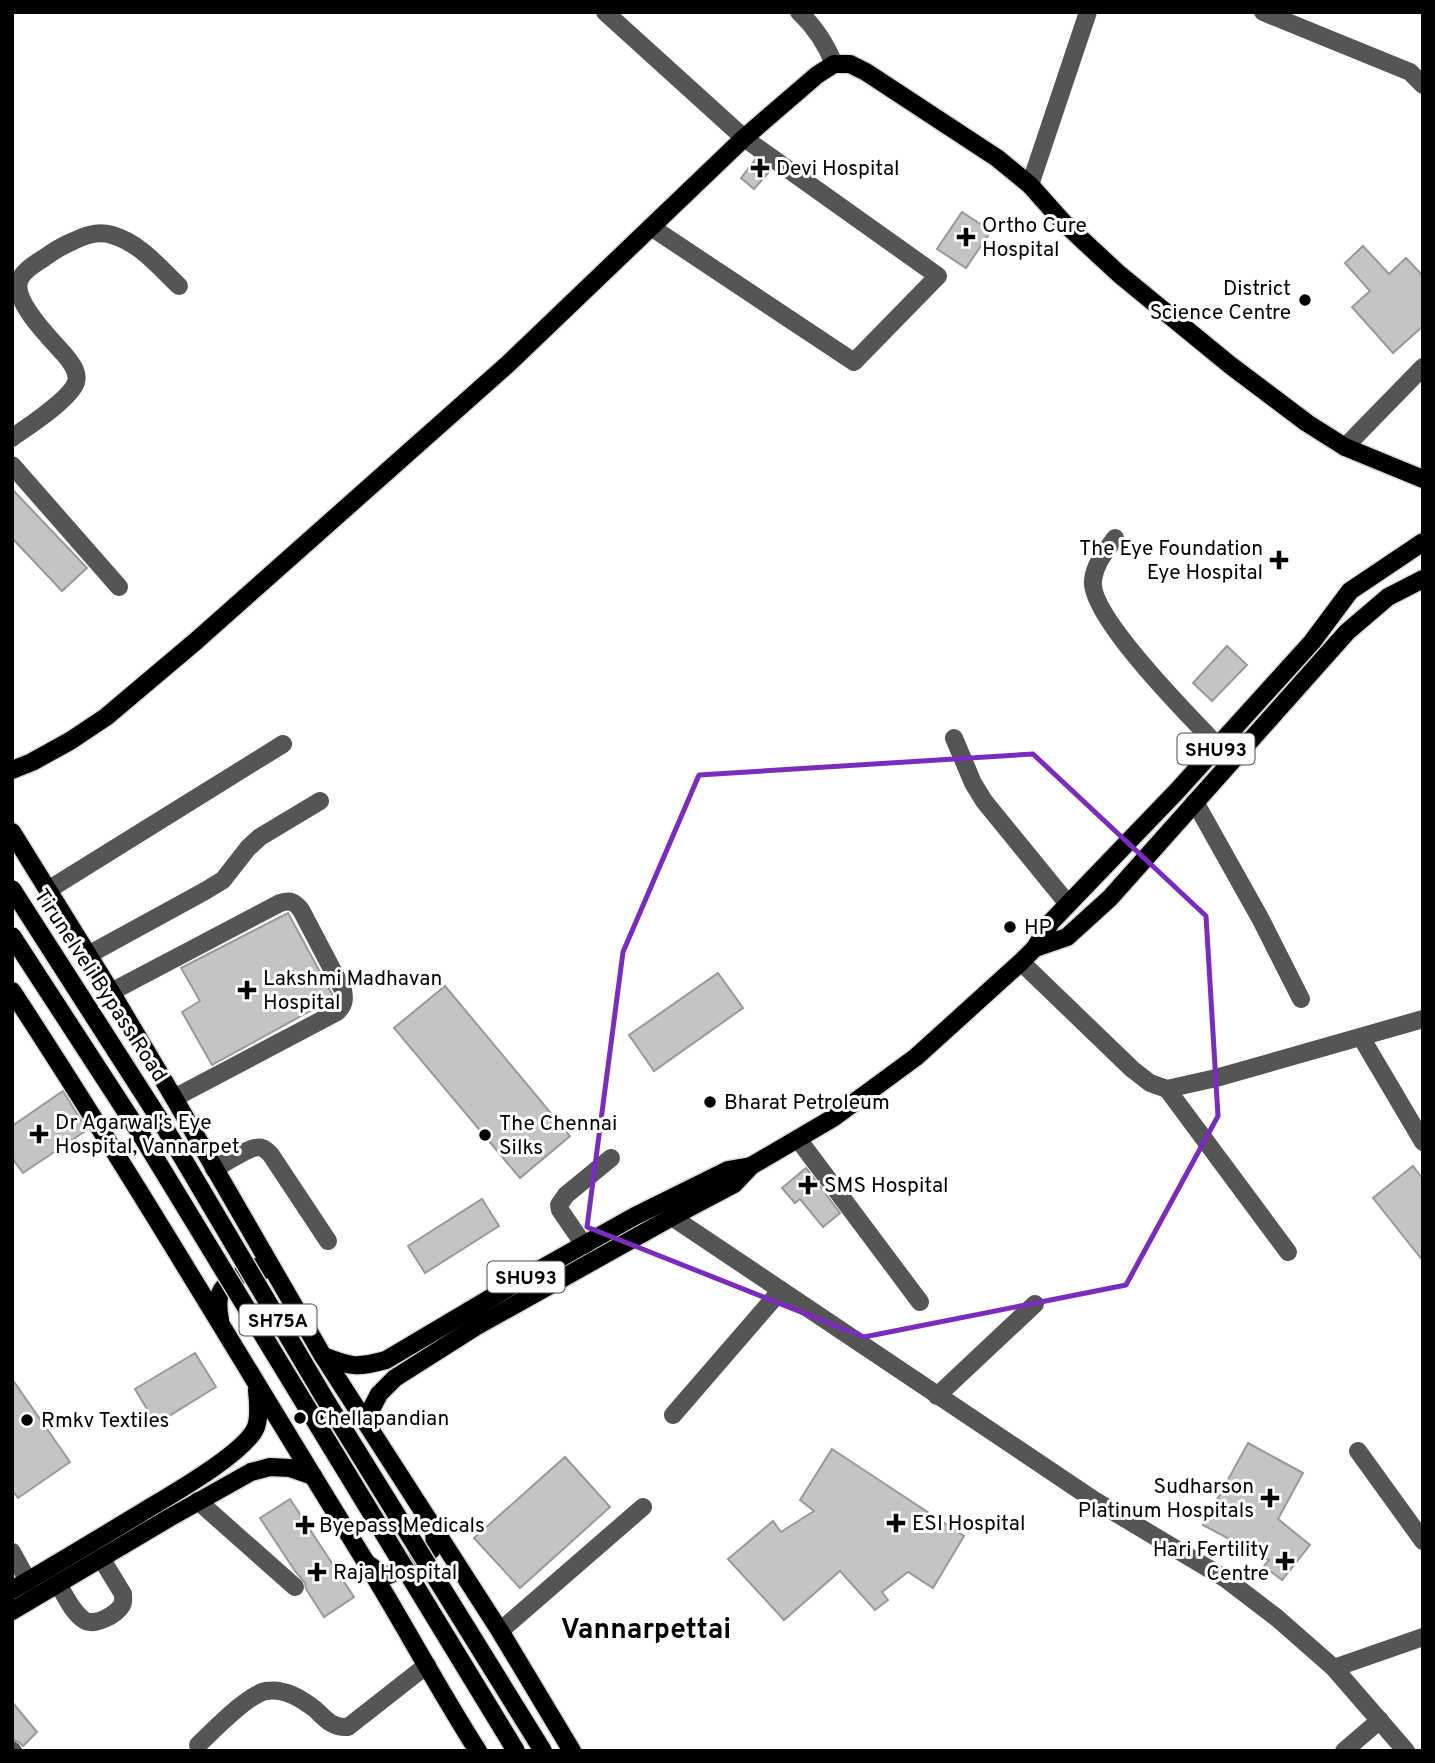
<svg xmlns="http://www.w3.org/2000/svg" width="1435" height="1763" font-family="Overpass,sans-serif">
<rect width="100%" height="100%" fill="#fff"/>
<g fill="#c4c4c4" stroke="#999" stroke-width="2">
<polygon points="755,160 770,171 754,189 741,178"/>
<polygon points="962,212 991,231 966,268 937,249"/>
<polygon points="1363,246 1389,274 1406,258 1423,276 1423,326 1393,353 1352,307 1370,291 1345,263"/>
<polygon points="12,489 87,568 62,591 12,538"/>
<polygon points="1227,646 1247,665 1212,701 1193,683"/>
<polygon points="288,913 332,994 332,999 212,1065 182,1012 200,1001 181,968"/>
<polygon points="718,973 743,1008 654,1071 629,1035"/>
<polygon points="445,986 570,1136 520,1178 394,1028"/>
<polygon points="63,1091 87,1130 23,1173 12,1158 12,1126"/>
<polygon points="1413,1166 1423,1179 1423,1261 1373,1198"/>
<polygon points="806,1168 840,1213 823,1227 800,1199 795,1203 782,1188"/>
<polygon points="482,1199 499,1226 425,1273 408,1246"/>
<polygon points="195,1353 216,1387 156,1424 135,1389"/>
<polygon points="12,1379 70,1462 18,1498 12,1490"/>
<polygon points="1248,1443 1303,1473 1278,1519 1310,1545 1282,1580 1264,1566 1269,1560 1203,1525"/>
<polygon points="832,1449 964,1536 933,1588 908,1572 882,1592 888,1600 875,1610 840,1571 784,1620 728,1559 773,1521 781,1532 814,1511 800,1500"/>
<polygon points="565,1457 610,1507 520,1588 474,1538"/>
<polygon points="290,1499 354,1597 324,1617 306,1589 305,1583 295,1571 260,1518"/>
<polygon points="12,1702 37,1732 23,1746 19,1742 12,1739"/>
</g>
<g fill="none" stroke-linecap="round" stroke-linejoin="round">
<g stroke="#dbdbdb" stroke-width="21">
<g id="major">
<polyline points="12,770 32,762 70,741 106,717 196,641 508,364 744,138 817,75 834,64 850,64 866,72 997,158 1030,185 1063,222 1119,274 1230,365 1307,423 1345,447 1423,479"/>
<polyline points="12,832 111,992 174,1098 323,1356 500,1631 572,1751"/>
<polyline points="1035,948 1067,937 1110,898 1347,632 1388,597 1423,579"/>
<path d="M 12,991 C 135,1179 249,1373 367,1564 C 405,1626 439,1690 478,1751"/>
<path d="M 220,1320 C 213,1284 228,1284 254,1267 L 262,1271"/>
<path d="M 323,1356 C 351,1367 357,1368 386,1360 L 521,1280 L 635,1216 L 728,1170 L 751,1166"/>
<polyline points="365,1421 379,1394 395,1378 477,1326 672,1217 734,1184 751,1166 833,1118 916,1057 1021,962 1035,948 1051,922 1177,791 1312,642 1350,591 1423,542"/>
<path d="M 368,1564 L 379,1572 L 389,1575 C 399,1570 427,1557 432,1549 C 437,1542 434,1534 433,1527"/>
<path d="M 12,1590 C 55,1565 98,1539 141,1513 C 167,1497 246,1453 256,1427 C 260,1415 258,1402 257,1390"/>
<polyline points="12,1611 169,1518 251,1472 270,1467 290,1468 313,1476"/>
</g>
</g>
<g stroke="#555" stroke-width="18">
<polyline points="605,12 744,138 938,276 854,362 651,227"/>
<path d="M 799,12 C 815,27 826,44 834,64"/>
<polyline points="1263,12 1410,72 1423,85"/>
<polyline points="1030,185 1088,12"/>
<path d="M 12,438 C 27,427 71,399 76,382 C 79,372 70,361 64,354 C 51,339 10,300 20,279 C 24,270 36,263 44,258 C 51,253 58,248 67,244 C 82,237 95,230 112,235 C 140,243 159,267 179,286"/>
<polyline points="1345,447 1423,367"/>
<polyline points="12,465 119,587"/>
<path d="M 1115,538 C 1106,551 1095,563 1093,580 C 1088,615 1192,719 1218,746"/>
<polyline points="954,738 973,783 984,801 1068,904"/>
<polyline points="1195,802 1260,918 1301,999"/>
<polyline points="48,890 283,744"/>
<polyline points="88,955 205,891 223,880 248,848 260,837 320,801"/>
<polyline points="1021,962 1132,1069 1150,1083 1167,1089 1216,1078 1423,1019"/>
<path d="M 111,992 L 280,903 C 290,900 294,901 301,910 L 343,990 C 345,1000 344,1005 337,1012 L 174,1098"/>
<polyline points="1361,1037 1423,1142"/>
<polyline points="1167,1089 1288,1252"/>
<polyline points="798,1139 920,1302"/>
<path d="M 214,1169 C 224,1164 253,1144 262,1148 C 266,1149 268,1152 271,1155 L 328,1241"/>
<polyline points="672,1217 1094,1500 1226,1579 1277,1618 1334,1668 1406,1751"/>
<polyline points="584,1245 560,1210 559,1205 566,1195 611,1158"/>
<polyline points="937,1396 1035,1304"/>
<polyline points="673,1415 781,1290"/>
<polyline points="1358,1451 1423,1541"/>
<polyline points="198,1501 295,1587"/>
<polyline points="12,1552 28,1581"/>
<path d="M 58,1584 C 65,1595 72,1612 84,1620 C 94,1627 116,1615 122,1605 C 124,1601 123,1599 123,1594 L 101,1558"/>
<polyline points="500,1631 643,1507"/>
<polyline points="1334,1668 1423,1637"/>
<path d="M 198,1745 C 213,1731 248,1694 266,1691 C 285,1688 302,1699 316,1710 C 326,1720 333,1728 348,1727 L 427,1665"/>
<polyline points="12,1750 13,1751"/>
<polyline points="1344,1751 1380,1720"/>
</g>
<use href="#major" stroke="#000" stroke-width="18"/>
<g stroke="#dbdbdb" stroke-width="21" stroke-linecap="butt">
<g id="major-bridge">
<polyline points="12,889 162,1123 325,1399 543,1751"/>
<polyline points="12,936 140,1133 516,1751"/>
</g>
</g>
<use href="#major-bridge" stroke="#000" stroke-width="18"/>
</g>
<path fill="none" stroke="#7b2cbf" stroke-width="5" stroke-linejoin="round" d="M 1033,754 L 1206,916 L 1218,1116 L 1126,1285 L 864,1337 L 587,1227 L 623,952 L 699,775 Z"/>
<g fill="#000" stroke="#fff" stroke-width="2.5">
<path d="M756.5 157.5h7v7h7v7h-7v7h-7v-7h-7v-7h7z"/>
<path d="M962.5 226.5h7v7h7v7h-7v7h-7v-7h-7v-7h7z"/>
<circle cx="1305" cy="300" r="7"/>
<path d="M1275.5 549.5h7v7h7v7h-7v7h-7v-7h-7v-7h7z"/>
<circle cx="1010" cy="927" r="7"/>
<path d="M243.5 979.5h7v7h7v7h-7v7h-7v-7h-7v-7h7z"/>
<circle cx="710" cy="1102" r="7"/>
<path d="M35.5 1123.5h7v7h7v7h-7v7h-7v-7h-7v-7h7z"/>
<circle cx="485" cy="1135" r="7"/>
<path d="M804.5 1174.5h7v7h7v7h-7v7h-7v-7h-7v-7h7z"/>
<circle cx="300" cy="1418" r="7"/>
<circle cx="27" cy="1420" r="7"/>
<path d="M1266.5 1487.5h7v7h7v7h-7v7h-7v-7h-7v-7h7z"/>
<path d="M892.5 1512.5h7v7h7v7h-7v7h-7v-7h-7v-7h7z"/>
<path d="M301.5 1514.5h7v7h7v7h-7v7h-7v-7h-7v-7h7z"/>
<path d="M1281.5 1550.5h7v7h7v7h-7v7h-7v-7h-7v-7h7z"/>
<path d="M313.5 1561.5h7v7h7v7h-7v7h-7v-7h-7v-7h7z"/>
</g>
<g text-anchor="middle" stroke-width="6" stroke-linejoin="round" paint-order="stroke">
<g fill="#fff" stroke="#4c4c4c" stroke-width="2">
<rect x="1177.5" y="733.5" width="77" height="31" rx="5"/>
<rect x="487.5" y="1261.5" width="77" height="31" rx="5"/>
<rect x="239.5" y="1304.5" width="77" height="31" rx="5"/>
</g>
<g font-size="19" font-weight="bold" fill="#000">
<text x="1216" y="756">SHU93</text>
<text x="526" y="1284">SHU93</text>
<text x="278" y="1327">SH75A</text>
</g>
<g font-size="21" fill="#000" stroke="#fff" text-anchor="start">
<text x="776" y="175">Devi Hospital</text>
<text x="982" y="232">Ortho Cure<tspan x="982" dy="24">Hospital</tspan></text>
<text x="1291" y="295" text-anchor="end">District<tspan x="1291" dy="24">Science Centre</tspan></text>
<text x="1263" y="555" text-anchor="end">The Eye Foundation<tspan x="1263" dy="24">Eye Hospital</tspan></text>
<text x="1024" y="934">HP</text>
<text x="263" y="985">Lakshmi Madhavan<tspan x="263" dy="24">Hospital</tspan></text>
<text x="724" y="1109">Bharat Petroleum</text>
<text x="55" y="1129">Dr Agarwal's Eye<tspan x="55" dy="24">Hospital, Vannarpet</tspan></text>
<text x="499" y="1130">The Chennai<tspan x="499" dy="24">Silks</tspan></text>
<text x="824" y="1192">SMS Hospital</text>
<text x="314" y="1425">Chellapandian</text>
<text x="41" y="1427">Rmkv Textiles</text>
<text x="1254" y="1493" text-anchor="end">Sudharson<tspan x="1254" dy="24">Platinum Hospitals</tspan></text>
<text x="912" y="1530">ESI Hospital</text>
<text x="319" y="1532">Byepass Medicals</text>
<text x="1269" y="1556" text-anchor="end">Hari Fertility<tspan x="1269" dy="24">Centre</tspan></text>
<text x="333" y="1579">Raja Hospital</text>
</g>
<g font-size="21" fill="#000" stroke="#fff">
<text transform="translate(101 985) rotate(57)" y="7">Tirunelveli Bypass Road</text>
</g>
<g font-size="28" font-weight="bold" fill="#000" stroke="#fff">
<text x="646" y="1638">Vannarpettai</text>
</g>
</g>
<rect width="1435" height="1763" fill="none" stroke="#000000" stroke-width="28"/>
</svg>
